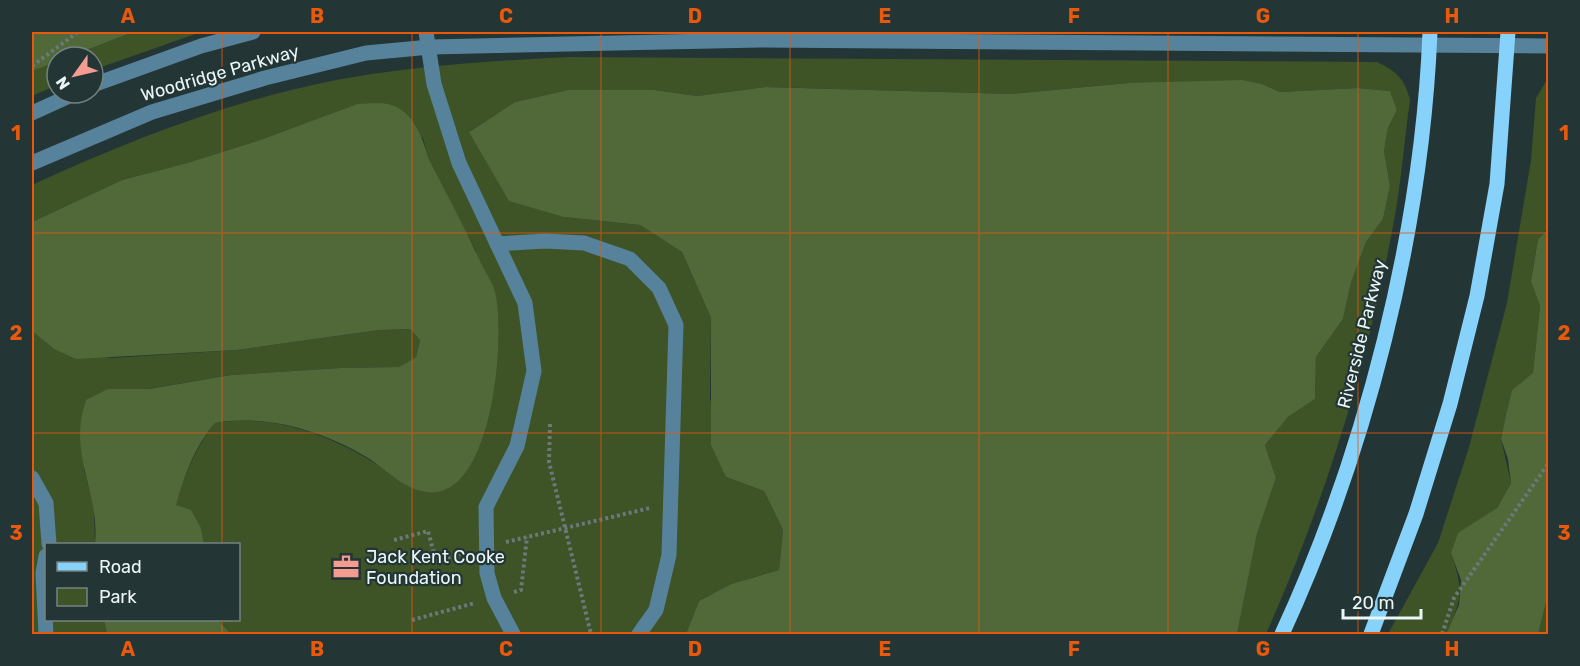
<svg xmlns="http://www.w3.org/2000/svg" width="1580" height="666" font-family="Rubik,sans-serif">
<rect width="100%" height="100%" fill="#243535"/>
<g fill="#3e5326">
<polygon points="133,32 201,32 93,70 93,57 69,57"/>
<path d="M 570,57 L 1377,62 C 1396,71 1405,79 1410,100 C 1404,142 1401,185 1393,226 C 1367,367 1324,503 1266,634 L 1237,634 L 1257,534 L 1276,478 L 1265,445 L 1288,417 L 1315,399 L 1316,357 L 1343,319 L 1351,283 L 1366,242 L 1383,219 L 1390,186 L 1384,151 L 1388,128 L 1397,110 L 1390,91 L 1358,88 L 1280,92 L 1262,84 L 1213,83 L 1128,83 L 1012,94 L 766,87 L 697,96 L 654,90 L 568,90 L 515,102 L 470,131 L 564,217 L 640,225 L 682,252 L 711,318 L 710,398 L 726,477 L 764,491 L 783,530 L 779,570 L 731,584 L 699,601 L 686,634 L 231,634 L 218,620 L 238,620 L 238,544 L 204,544 L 201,528 L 175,506 C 185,474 195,449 215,423 C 276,413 337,437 387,471 L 476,251 L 428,157 L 423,138 L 357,104 L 260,140 L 187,163 L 122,180 L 32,222 L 32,185 C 128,141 227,102 331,81 C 410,66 490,61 570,57 Z"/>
<polygon points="57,62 57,85 32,96 32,71"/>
<path d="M 1548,78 L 1548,228 L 1538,239 L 1531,280 L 1540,306 L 1533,374 L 1512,390 L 1506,414 L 1501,439 L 1511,483 L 1497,508 L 1451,553 C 1464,591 1462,599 1446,634 L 1388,634 L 1438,543 L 1469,447 L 1507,303 L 1531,160 L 1536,98 Z"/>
<polygon points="410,329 420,340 416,357 399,367 340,368 231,375 148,389 108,389 84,470 94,505 95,544 46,544 46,620 104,620 107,634 32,634 32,331 54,349 112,358 237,350 379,330"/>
<polygon points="1548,595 1548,634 1538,634"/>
</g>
<g fill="#516838">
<polygon points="32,32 133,32 69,57 57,57 57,62 32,71"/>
<polygon points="1242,80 1262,84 1280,92 1358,88 1390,91 1397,110 1388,128 1384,151 1390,186 1383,219 1366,242 1351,283 1343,319 1316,357 1315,399 1288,417 1265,445 1276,478 1257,534 1237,634 686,634 699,601 731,584 779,570 783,530 764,491 726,477 711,445 711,318 682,252 640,225 564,217 509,201 469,132 515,102 568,90 654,90 697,96 765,87 1012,94 1128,83"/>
<path d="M 357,104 C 368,104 381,102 391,105 C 413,111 423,138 428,157 C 445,191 464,225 479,259 C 484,270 492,281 495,292 C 506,336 493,502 426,492 C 402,488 387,470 368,458 C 323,431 267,414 215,423 C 194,448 185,474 176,505 L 191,510 L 201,528 L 204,544 L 95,544 C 100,490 67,455 86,400 L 108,389 L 149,389 L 231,375 L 340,368 L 399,367 L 416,357 L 420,340 L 410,329 L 379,330 L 237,350 L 76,359 L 54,349 L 32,331 L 32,222 L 122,180 L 187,163 L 260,140 Z"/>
<polygon points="1548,229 1548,595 1538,634 1446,634 1459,605 1461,580 1451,553 1458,533 1497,508 1511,483 1508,459 1501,439 1506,414 1512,390 1533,373 1540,306 1531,281 1538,239"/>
<polygon points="104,620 218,620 231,634 107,634"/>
</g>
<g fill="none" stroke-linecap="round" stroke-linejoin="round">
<g stroke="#6a7979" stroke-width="4" stroke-dasharray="3 3" stroke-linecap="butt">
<polyline points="32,66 78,32"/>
<polyline points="550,424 549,462 591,634"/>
<polyline points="394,540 428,531 436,561 466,552"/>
<polyline points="506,542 650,508"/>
<polyline points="514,592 521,590 527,537"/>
<polyline points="412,620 475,603"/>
<polyline points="1442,634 1454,598 1548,464"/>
</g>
<g stroke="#56839b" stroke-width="15">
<polyline points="426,32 434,84 459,163 525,303 534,371 517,446 486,507 487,573 494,598 513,634"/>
<polyline points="93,85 201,46 253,32"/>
<polyline points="32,113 76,93"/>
<polyline points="32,163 152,112 265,78 366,53 430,47 760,40 1548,46"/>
<polyline points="497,244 545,241 584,243 630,259 659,288 676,325 669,555 656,610 639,634"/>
<polyline points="32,478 46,503 49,544"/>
<polyline points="46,634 43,573 46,556"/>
</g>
<g stroke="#87d2fa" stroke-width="15">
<path d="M 1282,634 C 1366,452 1422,232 1430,32"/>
<polyline points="1371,634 1416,514 1450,404 1477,296 1497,184 1508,32"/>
</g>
</g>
<path fill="none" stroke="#e8590c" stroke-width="1.5" stroke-opacity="0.55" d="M 222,32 L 222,544M 412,32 L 412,634M 601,32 L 601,634M 790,32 L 790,634M 979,32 L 979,634M 1168,32 L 1168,634M 1358,32 L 1358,634M 32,233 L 1548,233M 32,433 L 1548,433M 222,620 L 222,634"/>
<defs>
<g id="office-bare" transform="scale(2.07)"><path d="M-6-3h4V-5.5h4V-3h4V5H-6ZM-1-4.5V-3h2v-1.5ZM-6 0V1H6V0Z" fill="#f59c92" stroke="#243535" stroke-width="2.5" paint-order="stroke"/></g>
</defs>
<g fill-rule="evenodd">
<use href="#office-bare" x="346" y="567"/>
</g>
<g text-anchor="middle" stroke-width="4.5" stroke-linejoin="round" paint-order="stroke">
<g font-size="18" fill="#ebf6f6" stroke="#243535">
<text transform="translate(220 73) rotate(-16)" y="6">Woodridge Parkway</text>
<text transform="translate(1362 334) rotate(-76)" y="6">Riverside Parkway</text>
</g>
<g font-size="18" fill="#ebf6f6" stroke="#243535" text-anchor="start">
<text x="366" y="563">Jack Kent Cooke<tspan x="366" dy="21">Foundation</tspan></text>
</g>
</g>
<rect width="1580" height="666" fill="none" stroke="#243535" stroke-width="66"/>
<rect x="45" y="543" width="195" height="78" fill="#243535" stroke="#748282" stroke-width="1.5"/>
<rect x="57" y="562" width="30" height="9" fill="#87d2fa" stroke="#748282" stroke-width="1.5"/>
<text x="99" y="573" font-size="18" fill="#ebf6f6">Road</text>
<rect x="57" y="588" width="30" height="18" fill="#3e5326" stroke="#748282" stroke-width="1.5"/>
<text x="99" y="603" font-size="18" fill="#ebf6f6">Park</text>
<g transform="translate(75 75) rotate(236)"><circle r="28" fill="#243535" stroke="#748282" stroke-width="1.5"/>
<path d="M0-4.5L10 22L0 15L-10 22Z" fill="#f59c92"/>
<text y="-9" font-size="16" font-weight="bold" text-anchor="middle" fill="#ebf6f6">N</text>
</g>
<path d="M1343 609v9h78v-9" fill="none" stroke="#ebf6f6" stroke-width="3"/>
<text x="1352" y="609" font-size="18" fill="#ebf6f6" stroke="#243535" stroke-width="4.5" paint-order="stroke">20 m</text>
<rect x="33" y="33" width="1514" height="600" fill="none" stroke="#e8590c" stroke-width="2"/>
<g font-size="20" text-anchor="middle" font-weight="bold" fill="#e8590c">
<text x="128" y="23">A</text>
<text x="317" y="23">B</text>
<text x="506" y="23">C</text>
<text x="695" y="23">D</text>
<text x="885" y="23">E</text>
<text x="1074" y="23">F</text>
<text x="1263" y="23">G</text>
<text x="1452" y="23">H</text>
<text x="16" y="140">1</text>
<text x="1564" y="140">1</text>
<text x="16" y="340">2</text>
<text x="1564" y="340">2</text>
<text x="16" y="540">3</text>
<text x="1564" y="540">3</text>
<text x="128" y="656">A</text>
<text x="317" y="656">B</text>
<text x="506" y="656">C</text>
<text x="695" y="656">D</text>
<text x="885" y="656">E</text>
<text x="1074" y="656">F</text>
<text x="1263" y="656">G</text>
<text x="1452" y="656">H</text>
</g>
</svg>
